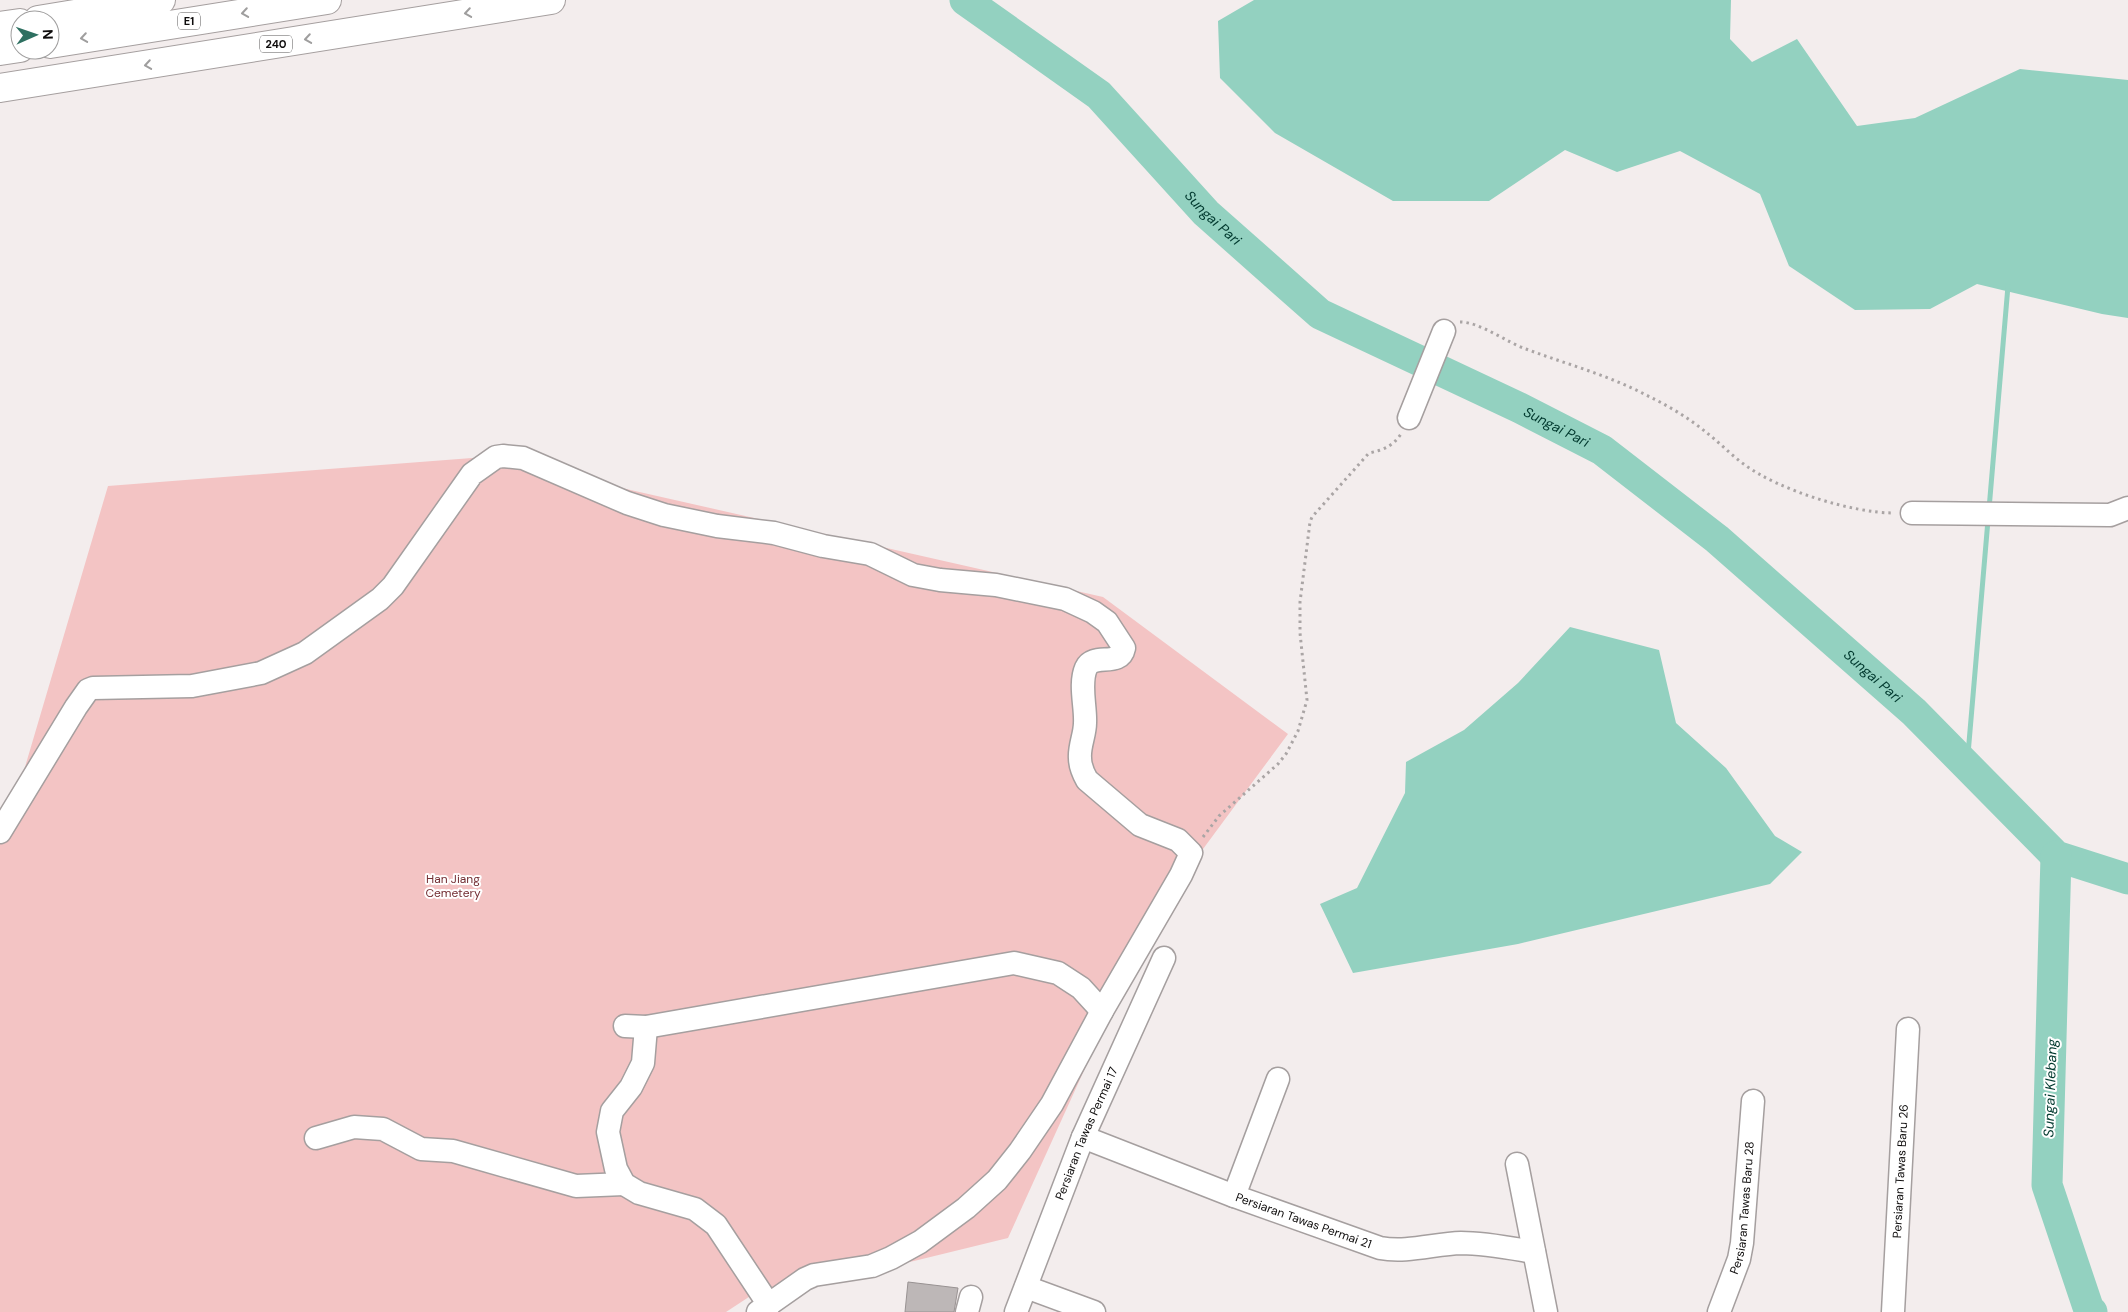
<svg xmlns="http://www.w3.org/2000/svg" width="2128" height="1312" font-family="'DM Sans',sans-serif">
<rect width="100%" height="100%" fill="#f3eded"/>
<polygon fill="#f3c4c4" points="485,457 1103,597 1288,734 1155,914 1008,1238 914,1261 758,1291 726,1312 0,1312 0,838 12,811 108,486"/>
<g fill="#93d1c0">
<polygon points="1254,0 1731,0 1730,39 1752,62 1797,39 1857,126 1915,118 2020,69 2128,80 2128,318 2102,314 1977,284 1930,309 1855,310 1789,266 1760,194 1680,151 1617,172 1565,150 1489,201 1393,201 1275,133 1220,78 1218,21"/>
<polygon points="1570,627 1659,650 1676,723 1726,768 1775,836 1802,852 1770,884 1518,944 1353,973 1320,904 1357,888 1405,793 1406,762 1464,730 1518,683"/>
</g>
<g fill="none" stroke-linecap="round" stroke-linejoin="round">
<g stroke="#93d1c0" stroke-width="5">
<polyline points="1989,509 2008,286"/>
<polyline points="1967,766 1988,520"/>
</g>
<g stroke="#93d1c0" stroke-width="31">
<path id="s1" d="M 965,0 L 1099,95 L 1206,213 L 1320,314 L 1520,408 L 1602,450 L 1717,539 L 1914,712 L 2056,856 L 2128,879"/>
<polyline points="2056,856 2047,1185 2089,1310 2092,1312"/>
</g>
</g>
<polygon fill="#bdb7b7" stroke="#989292" points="908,1282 958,1288 954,1312 905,1312"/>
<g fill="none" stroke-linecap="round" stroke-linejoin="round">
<g stroke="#a59f9f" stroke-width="25">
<g id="minor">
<polyline points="1409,418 1444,331"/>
<polyline points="1912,513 2110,515 2128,508"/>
<path d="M 0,832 L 76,707 L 88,690 L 93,688 L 192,686 L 261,673 L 305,653 L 380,599 L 393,586 L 472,474 L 496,457 L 503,456 L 523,458 L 627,503 L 664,515 L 717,526 L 774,533 L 823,546 L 870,554 L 913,575 L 940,580 L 996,585 L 1065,599 L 1093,612 L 1107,622 L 1124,648 C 1120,668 1093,652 1086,668 C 1079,684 1086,707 1085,723 C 1085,735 1079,746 1080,758 C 1080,766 1083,773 1087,780 L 1140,825 L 1178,840 L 1191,853 L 1181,875 L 1102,1011 L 1052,1104 L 1020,1151 L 997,1180 L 966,1208 L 920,1242 L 891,1258 L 872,1266 L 814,1275 L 805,1279 L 758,1312"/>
<polyline points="625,1026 646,1027 1014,963 1058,973 1081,988 1102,1011"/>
<polyline points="646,1027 643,1063 631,1087 612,1111 608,1132 616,1169 624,1184 639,1193 695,1209 716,1225 769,1305"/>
<path id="s2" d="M 1083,1137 L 1234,1196 L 1380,1248 C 1407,1253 1434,1244 1461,1243 C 1485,1243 1510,1248 1534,1252"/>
<polyline points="316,1138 354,1127 383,1129 421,1149 453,1151 576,1186 624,1184"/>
<polyline points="1517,1164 1546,1312"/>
<polyline points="1234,1196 1278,1079"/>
<polyline points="1026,1287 1094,1312"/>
<polyline points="967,1312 971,1297"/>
<path id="s3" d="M 1016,1312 L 1083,1137 L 1164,958"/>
<path id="s4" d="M 1719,1312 L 1739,1259 L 1742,1243 L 1753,1101"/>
<path id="s5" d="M 1893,1312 L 1908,1029"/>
</g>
</g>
<g stroke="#a59f9f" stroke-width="30">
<polyline id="major" points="0,88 551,0"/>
</g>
<g stroke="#a59f9f" stroke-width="30">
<g id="highway">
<polyline points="38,20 161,0"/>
<polyline points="0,26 20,23"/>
<polyline points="50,44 327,0"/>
<polyline points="0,51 20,48"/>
</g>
</g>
<g stroke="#aaa5a5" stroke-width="3" stroke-dasharray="2.5 4" stroke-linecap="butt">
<path d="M 1460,322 C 1480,322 1506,342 1526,349 C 1566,364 1608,375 1646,395 C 1667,405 1689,418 1707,433 C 1720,443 1731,455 1745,465 C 1779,490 1852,513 1894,513"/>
<path d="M 1203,837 L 1219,816 L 1278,764 L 1286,754 L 1298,731 L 1307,700 L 1300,633 L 1300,602 L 1310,522 L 1312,517 L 1369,453 C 1383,450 1392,447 1401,434"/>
</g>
<use href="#minor" stroke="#fff" stroke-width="22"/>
<use href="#major" stroke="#fff" stroke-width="28"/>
<use href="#highway" stroke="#fff" stroke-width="28"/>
</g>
<defs><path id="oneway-chevron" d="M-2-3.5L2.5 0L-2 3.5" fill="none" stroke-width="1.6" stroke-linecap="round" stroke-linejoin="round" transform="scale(1.25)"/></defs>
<g stroke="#9f9e9e">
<use href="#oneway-chevron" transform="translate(245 13) rotate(171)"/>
<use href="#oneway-chevron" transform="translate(468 13) rotate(171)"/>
<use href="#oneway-chevron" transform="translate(84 38) rotate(171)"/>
<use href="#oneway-chevron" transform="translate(308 39) rotate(171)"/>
<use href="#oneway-chevron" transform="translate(148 65) rotate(171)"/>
</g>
<g text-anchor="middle" stroke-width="4" stroke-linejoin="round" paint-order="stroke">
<g fill="#fff" stroke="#565555" stroke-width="1">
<rect x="178" y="12.5" width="22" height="17" rx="4"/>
<rect x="260" y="35.5" width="32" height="17" rx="4"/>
</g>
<g font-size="11" font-weight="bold" fill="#0e0c0c">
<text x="189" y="25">E1</text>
<text x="276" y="48">240</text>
</g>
<g font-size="12" fill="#732e33" stroke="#fff">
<text x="453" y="883">Han Jiang<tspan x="453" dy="14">Cemetery</tspan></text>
</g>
<g font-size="12" fill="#0e0c0c" stroke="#fff">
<text dy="4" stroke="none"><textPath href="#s3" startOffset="192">Persiaran Tawas Permai 17</textPath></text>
<text dy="4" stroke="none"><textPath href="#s5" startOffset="141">Persiaran Tawas Baru 26</textPath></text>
<text dy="4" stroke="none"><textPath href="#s4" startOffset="108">Persiaran Tawas Baru 28</textPath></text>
<text dy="4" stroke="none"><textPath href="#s2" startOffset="236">Persiaran Tawas Permai 21</textPath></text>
</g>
<g font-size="14" font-style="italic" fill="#00392e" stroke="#fff">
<text dy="5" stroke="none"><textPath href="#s1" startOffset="332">Sungai Pari</textPath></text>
<text dy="5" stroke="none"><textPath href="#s1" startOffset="738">Sungai Pari</textPath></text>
<text dy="5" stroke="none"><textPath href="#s1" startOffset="1142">Sungai Pari</textPath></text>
<text transform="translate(2050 1088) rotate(-88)" y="5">Sungai Klebang</text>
</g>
</g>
<g transform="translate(35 35) rotate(88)"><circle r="24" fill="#ffffff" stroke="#9f9e9e"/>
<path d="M0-4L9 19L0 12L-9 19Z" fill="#2e7061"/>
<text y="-8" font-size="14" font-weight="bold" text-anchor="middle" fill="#0e0c0c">N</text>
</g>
</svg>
